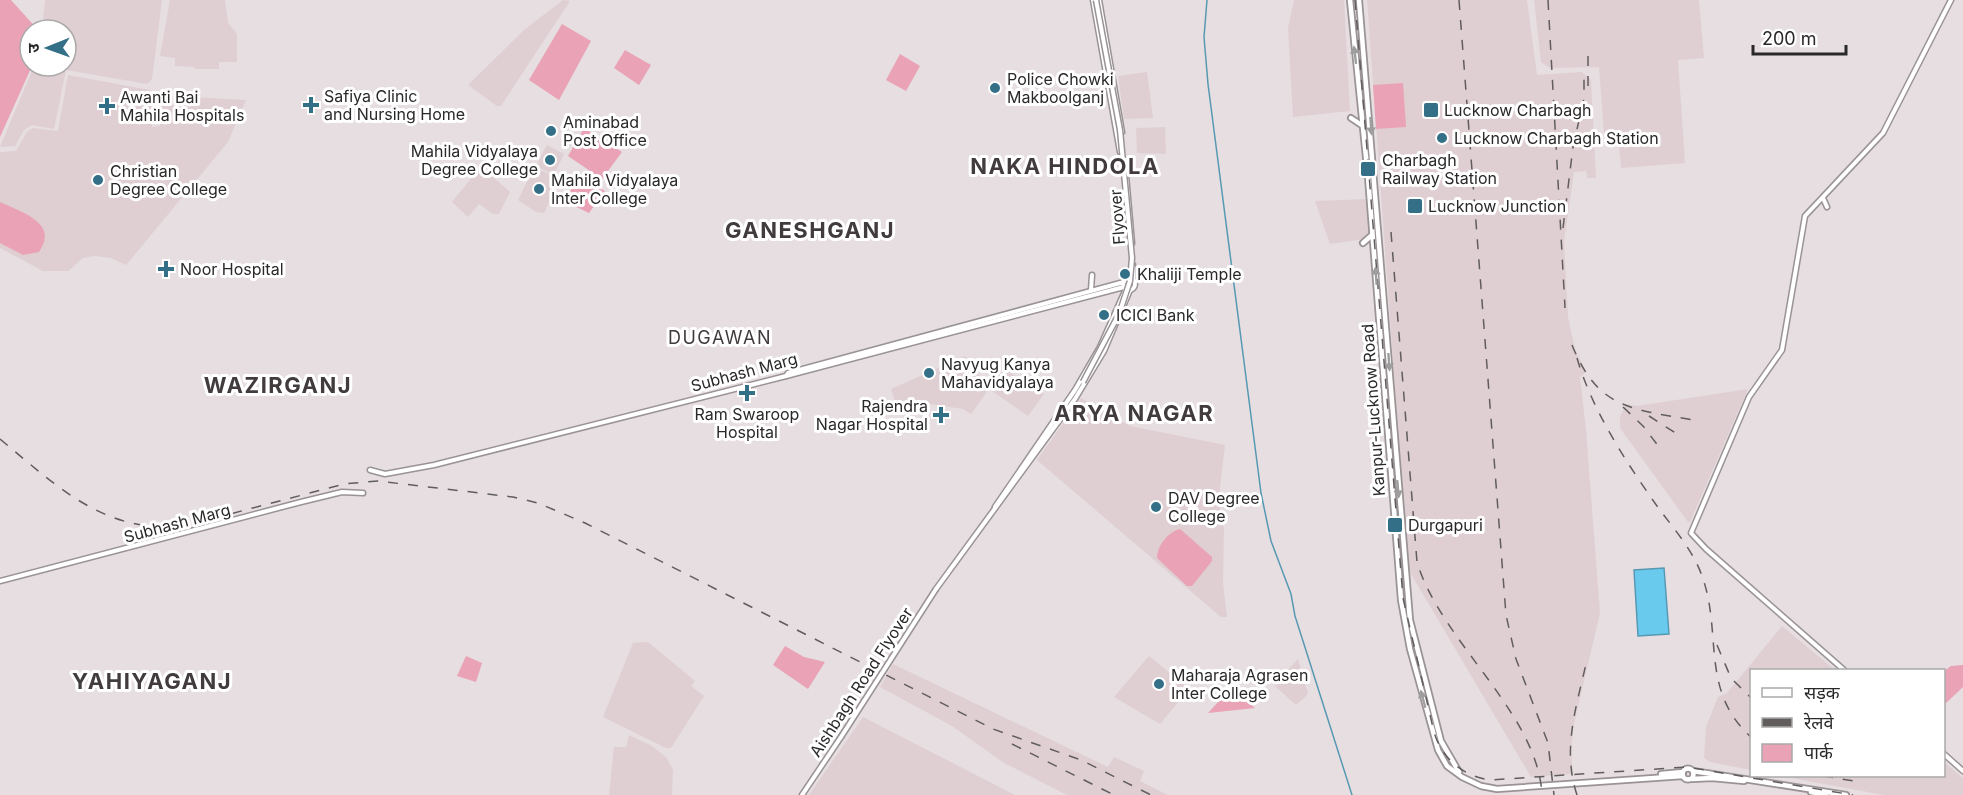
<svg xmlns="http://www.w3.org/2000/svg" width="1963" height="795" font-family="Inter,'Noto Sans Devanagari',sans-serif">
<rect width="100%" height="100%" fill="#e6dee0"/>
<g fill="#dfcfd3">
<polygon points="45,0 162,0 152,79 147,84 66,70 54,129 32,125 24,130 15,146 0,147 34,66 66,66 66,30 42,30"/>
<polygon points="170,0 225,0 228,23 237,34 237,62 219,62 219,69 195,69 194,67 175,66 175,58 160,56"/>
<polygon points="563,0 570,1 501,106 497,106 468,85 524,30"/>
<polygon points="1294,0 1344,0 1350,111 1293,117 1288,28"/>
<polygon points="1367,0 1527,0 1537,75 1582,72 1591,80 1596,178 1587,178 1586,171 1574,172 1564,242 1568,317 1575,349 1586,372 1580,377 1586,430 1600,613 1573,728 1571,752 1573,774 1531,777 1408,569"/>
<polygon points="1534,0 1699,0 1704,58 1678,60 1685,163 1621,168 1618,134 1604,134 1599,67 1550,68 1541,62"/>
<polygon points="1147,72 1153,118 1124,119 1118,76"/>
<polygon points="68,75 150,90 152,127 160,126 157,95 246,100 228,142 126,265 111,258 95,256 83,258 68,271 43,271 0,248 0,152 16,151 27,132 33,128 58,131"/>
<polygon points="1165,127 1166,154 1137,153 1136,128"/>
<polygon points="547,145 564,154 554,175 536,166"/>
<polygon points="481,166 510,192 499,214 493,214 479,204 468,217 452,202"/>
<polygon points="534,167 560,179 544,213 536,212 518,200"/>
<polygon points="1367,199 1369,234 1365,239 1330,244 1315,201"/>
<polygon points="965,356 989,388 1007,365 1012,368 1013,375 1020,377 1044,394 1028,416 989,389 971,414 963,409 930,404 896,405 891,389"/>
<polygon points="1748,389 1690,522 1688,522 1620,428 1620,417 1626,404 1637,406"/>
<polygon points="1081,398 1130,426 1225,445 1220,488 1220,525 1224,527 1223,583 1227,617 1221,617 1037,460"/>
<polygon points="1782,626 1835,670 1752,670 1751,770 1710,762 1704,758 1706,727 1718,697 1727,693"/>
<polygon points="648,642 695,681 691,686 704,696 671,748 666,748 603,717 633,643"/>
<polygon points="1149,656 1189,689 1160,724 1114,697"/>
<polygon points="1298,659 1308,694 1296,705 1274,685"/>
<polygon points="893,664 1108,767 1114,757 1144,771 1140,781 1168,795 1067,795 1004,763 952,726 880,687"/>
<polygon points="863,717 1015,795 809,795"/>
<polygon points="629,735 652,746 666,757 673,770 672,795 609,795 614,747 626,747"/>
<polygon points="1944,762 1963,778 1963,795 1884,795 1780,776 1944,776"/>
</g>
<g fill="#eaa2b6">
<polygon points="0,0 11,0 38,30 30,30 30,66 32,66 0,137"/>
<polygon points="562,24 591,41 559,100 529,80"/>
<polygon points="625,50 651,65 639,85 614,68"/>
<polygon points="900,54 920,66 906,91 886,80"/>
<polygon points="1403,83 1406,127 1376,129 1373,85"/>
<polygon points="584,128 622,152 602,179 568,156"/>
<polygon points="576,176 605,191 589,213 566,202"/>
<path d="M 0,202 C 21,212 60,223 39,252 L 23,255 L 0,243 Z"/>
<path d="M 1180,529 L 1212,557 L 1212,561 L 1192,586 L 1187,586 L 1157,558 C 1157,546 1168,532 1180,529 Z"/>
<polygon points="785,646 804,657 825,662 808,689 773,665"/>
<polygon points="466,656 482,663 476,682 457,676"/>
<polygon points="1963,665 1963,687 1944,705 1944,671 1951,666"/>
<polygon points="1231,688 1255,708 1208,713"/>
</g>
<polygon fill="#6acaee" stroke="#5799b3" stroke-width="1.5" points="1664,568 1669,634 1638,636 1634,570"/>
<g fill="none" stroke-linecap="round" stroke-linejoin="round">
<polyline stroke="#5799b3" stroke-width="1.5" points="1207,0 1204,37 1208,84 1261,493 1271,541 1291,594 1295,616 1352,795"/>
<g stroke="#9a9395" stroke-width="7">
<g id="secondary">
<polyline points="1093,0 1120,152"/>
<polyline points="1099,0 1122,132"/>
<polyline points="1125,164 1132,243"/>
<polyline points="1823,198 1827,207"/>
<polyline points="1133,265 1133,280"/>
<circle cx="1129" cy="284" r="6"/>
<polyline points="1091,290 1092,275"/>
<polyline points="786,376 1124,287"/>
<polyline points="370,470 385,474 434,465 786,376 788,373 1124,282"/>
<polyline points="995,507 1075,390 1100,347 1125,291"/>
<polyline points="0,581 301,502 342,492 363,493"/>
<polyline points="936,589 1075,399 1104,351 1130,290"/>
<polyline points="1844,670 1706,549 1691,533 1749,397 1782,350 1805,216 1883,133 1951,0"/>
<polyline points="1944,754 1963,771"/>
<polyline points="802,795 841,737"/>
</g>
</g>
<g stroke="#9a9395" stroke-width="8">
<g id="primary">
<polyline points="1350,0 1368,177 1401,600 1410,649 1438,750 1447,766 1462,777 1481,786 1497,789 1683,776"/>
<polyline points="1359,0 1410,620 1441,741 1459,772"/>
<polyline points="1351,118 1363,126"/>
<polyline points="1363,243 1372,235"/>
<circle cx="1688" cy="774" r="5.5"/>
<polyline points="1693,771 1846,795"/>
<polyline points="1661,774 1683,772"/>
<polyline points="1692,779 1712,778 1744,781"/>
<polyline points="1811,792 1826,795"/>
</g>
</g>
<use href="#secondary" stroke="#fff" stroke-width="4"/>
<use href="#primary" stroke="#fff" stroke-width="4.5"/>
<g stroke="#615d5d" stroke-width="1.5" stroke-dasharray="10 10" stroke-linecap="butt">
<path d="M 1355,0 L 1403,598 L 1434,732 C 1442,759 1463,776 1490,780 L 1687,767 L 1853,795"/>
<polyline points="1459,0 1506,615 1516,659 1548,743 1554,795"/>
<polyline points="1548,0 1565,308"/>
<polyline points="1588,86 1588,50"/>
<polyline points="1563,228 1573,147 1584,98 1584,77"/>
<path d="M 1391,232 L 1417,562 C 1441,642 1538,713 1542,795"/>
<path d="M 1572,345 C 1598,409 1631,409 1693,420"/>
<path d="M 1577,358 C 1592,410 1626,462 1657,506 C 1673,528 1693,550 1702,576 C 1723,633 1699,691 1752,738"/>
<polyline points="1623,407 1643,426 1659,447"/>
<polyline points="1649,416 1677,434"/>
<path d="M 0,439 C 59,488 110,539 192,524 L 344,484 L 378,481 L 513,497 L 538,503 L 585,523 L 993,729 L 1081,760 L 1151,795"/>
<polyline points="1717,645 1731,678 1752,699"/>
<polyline points="1012,744 1114,795"/>
<polyline points="1823,776 1854,781"/>
<path d="M 1577,795 C 1562,750 1576,708 1586,664"/>
</g>
<g stroke="#9a9395" stroke-width="7" stroke-linecap="butt">
<g id="secondary-bridge">
<polyline points="1083,382 1119,314 1130,281 1132,258 1120,130 1096,0"/>
<polyline points="841,737 936,589"/>
</g>
</g>
<use href="#secondary-bridge" stroke="#fff" stroke-width="4"/>
</g>
<defs><path id="oneway-solid" d="M-6-.8H1V-3.2L6.5 0L1 3.2V.8H-6Z" transform="scale(1.5)"/></defs>
<g fill="#9f9e9e">
<use href="#oneway-solid" transform="translate(1355 55) rotate(-97)"/>
<use href="#oneway-solid" transform="translate(1371 126) rotate(86)"/>
<use href="#oneway-solid" transform="translate(1376 276) rotate(-94)"/>
<use href="#oneway-solid" transform="translate(1389 362) rotate(86)"/>
<use href="#oneway-solid" transform="translate(1398 489) rotate(85)"/>
<use href="#oneway-solid" transform="translate(1423 699) rotate(-105)"/>
</g>
<g fill="#336f86" stroke="#fff" stroke-width="2">
<circle cx="995" cy="88" r="6"/>
<path d="M308 96h6v6h6v6h-6v6h-6v-6h-6v-6h6z"/>
<path d="M104 97h6v6h6v6h-6v6h-6v-6h-6v-6h6z"/>
<rect x="1423" y="102" width="16" height="16" rx="3"/>
<circle cx="551" cy="131" r="6"/>
<circle cx="1442" cy="138" r="6"/>
<circle cx="550" cy="160" r="6"/>
<rect x="1360" y="161" width="16" height="16" rx="3"/>
<circle cx="98" cy="180" r="6"/>
<circle cx="539" cy="189" r="6"/>
<rect x="1407" y="198" width="16" height="16" rx="3"/>
<path d="M163 260h6v6h6v6h-6v6h-6v-6h-6v-6h6z"/>
<circle cx="1125" cy="274" r="6"/>
<circle cx="1104" cy="315" r="6"/>
<circle cx="929" cy="373" r="6"/>
<path d="M744 384h6v6h6v6h-6v6h-6v-6h-6v-6h6z"/>
<path d="M938 406h6v6h6v6h-6v6h-6v-6h-6v-6h6z"/>
<circle cx="1156" cy="507" r="6"/>
<rect x="1387" y="517" width="16" height="16" rx="3"/>
<circle cx="1159" cy="684" r="6"/>
</g>
<g text-anchor="middle" stroke-width="6" stroke-linejoin="round" paint-order="stroke">
<g font-size="16" fill="#2a2828" stroke="#fff" text-anchor="start">
<text x="1007" y="85">Police Chowki<tspan x="1007" dy="18">Makboolganj</tspan></text>
<text x="324" y="102">Safiya Clinic<tspan x="324" dy="18">and Nursing Home</tspan></text>
<text x="120" y="103">Awanti Bai<tspan x="120" dy="18">Mahila Hospitals</tspan></text>
<text x="1444" y="116">Lucknow Charbagh</text>
<text x="563" y="128">Aminabad<tspan x="563" dy="18">Post Office</tspan></text>
<text x="1454" y="144">Lucknow Charbagh Station</text>
<text x="538" y="157" text-anchor="end">Mahila Vidyalaya<tspan x="538" dy="18">Degree College</tspan></text>
<text x="1382" y="166">Charbagh<tspan x="1382" dy="18">Railway Station</tspan></text>
<text x="110" y="177">Christian<tspan x="110" dy="18">Degree College</tspan></text>
<text x="551" y="186">Mahila Vidyalaya<tspan x="551" dy="18">Inter College</tspan></text>
<text x="1428" y="212">Lucknow Junction</text>
<text x="180" y="275">Noor Hospital</text>
<text x="1137" y="280">Khaliji Temple</text>
<text x="1116" y="321">ICICI Bank</text>
<text x="941" y="370">Navyug Kanya<tspan x="941" dy="18">Mahavidyalaya</tspan></text>
<text x="928" y="412" text-anchor="end">Rajendra<tspan x="928" dy="18">Nagar Hospital</tspan></text>
<text x="747" y="420" text-anchor="middle">Ram Swaroop<tspan x="747" dy="18">Hospital</tspan></text>
<text x="1168" y="504">DAV Degree<tspan x="1168" dy="18">College</tspan></text>
<text x="1408" y="531">Durgapuri</text>
<text x="1171" y="681">Maharaja Agrasen<tspan x="1171" dy="18">Inter College</tspan></text>
</g>
<g font-size="16" fill="#2a2828" stroke="#fff">
<text transform="translate(1117 217) rotate(-94)" y="6">Flyover</text>
<text transform="translate(744 372) rotate(-15)" y="6">Subhash Marg</text>
<text transform="translate(1373 410) rotate(-94)" y="6">Kanpur-Lucknow Road</text>
<text transform="translate(177 523) rotate(-15)" y="6">Subhash Marg</text>
<text transform="translate(861 682) rotate(-57)" y="6">Aishbagh Road Flyover</text>
</g>
<g font-size="18" letter-spacing="1.5" fill="#413b3d" stroke="#fff">
<text x="720" y="344">DUGAWAN</text>
</g>
<g font-size="22" font-weight="bold" letter-spacing="1.5" fill="#413b3d" stroke="#fff">
<text x="1065" y="174">NAKA HINDOLA</text>
<text x="810" y="238">GANESHGANJ</text>
<text x="278" y="393">WAZIRGANJ</text>
<text x="1134" y="421">ARYA NAGAR</text>
<text x="152" y="689">YAHIYAGANJ</text>
</g>
</g>
<rect x="1750" y="669" width="195" height="108" fill="#ffffff" stroke="#aaa9a9" stroke-width="1.5"/>
<rect x="1762" y="688" width="30" height="9" fill="#ffffff" stroke="#aaa9a9" stroke-width="1.5"/>
<text x="1804" y="699" font-size="18" fill="#2a2828">सड़क</text>
<rect x="1762" y="718" width="30" height="9" fill="#615d5d" stroke="#aaa9a9" stroke-width="1.5"/>
<text x="1804" y="729" font-size="18" fill="#2a2828">रेलवे</text>
<rect x="1762" y="744" width="30" height="18" fill="#eaa2b6" stroke="#aaa9a9" stroke-width="1.5"/>
<text x="1804" y="759" font-size="18" fill="#2a2828">पार्क</text>
<g transform="translate(48 48) rotate(269)"><circle r="28" fill="#ffffff" stroke="#aaa9a9" stroke-width="1.5"/>
<path d="M0-4.5L10 22L0 15L-10 22Z" fill="#336f86"/>
<text y="-9" font-size="16" font-weight="bold" text-anchor="middle" fill="#2a2828">उ</text>
</g>
<path d="M1753 45v9h93v-9" fill="none" stroke="#2a2828" stroke-width="3"/>
<text x="1762" y="45" font-size="18" fill="#2a2828" stroke="#ffffff" stroke-width="4.5" paint-order="stroke">200 m</text>
</svg>
